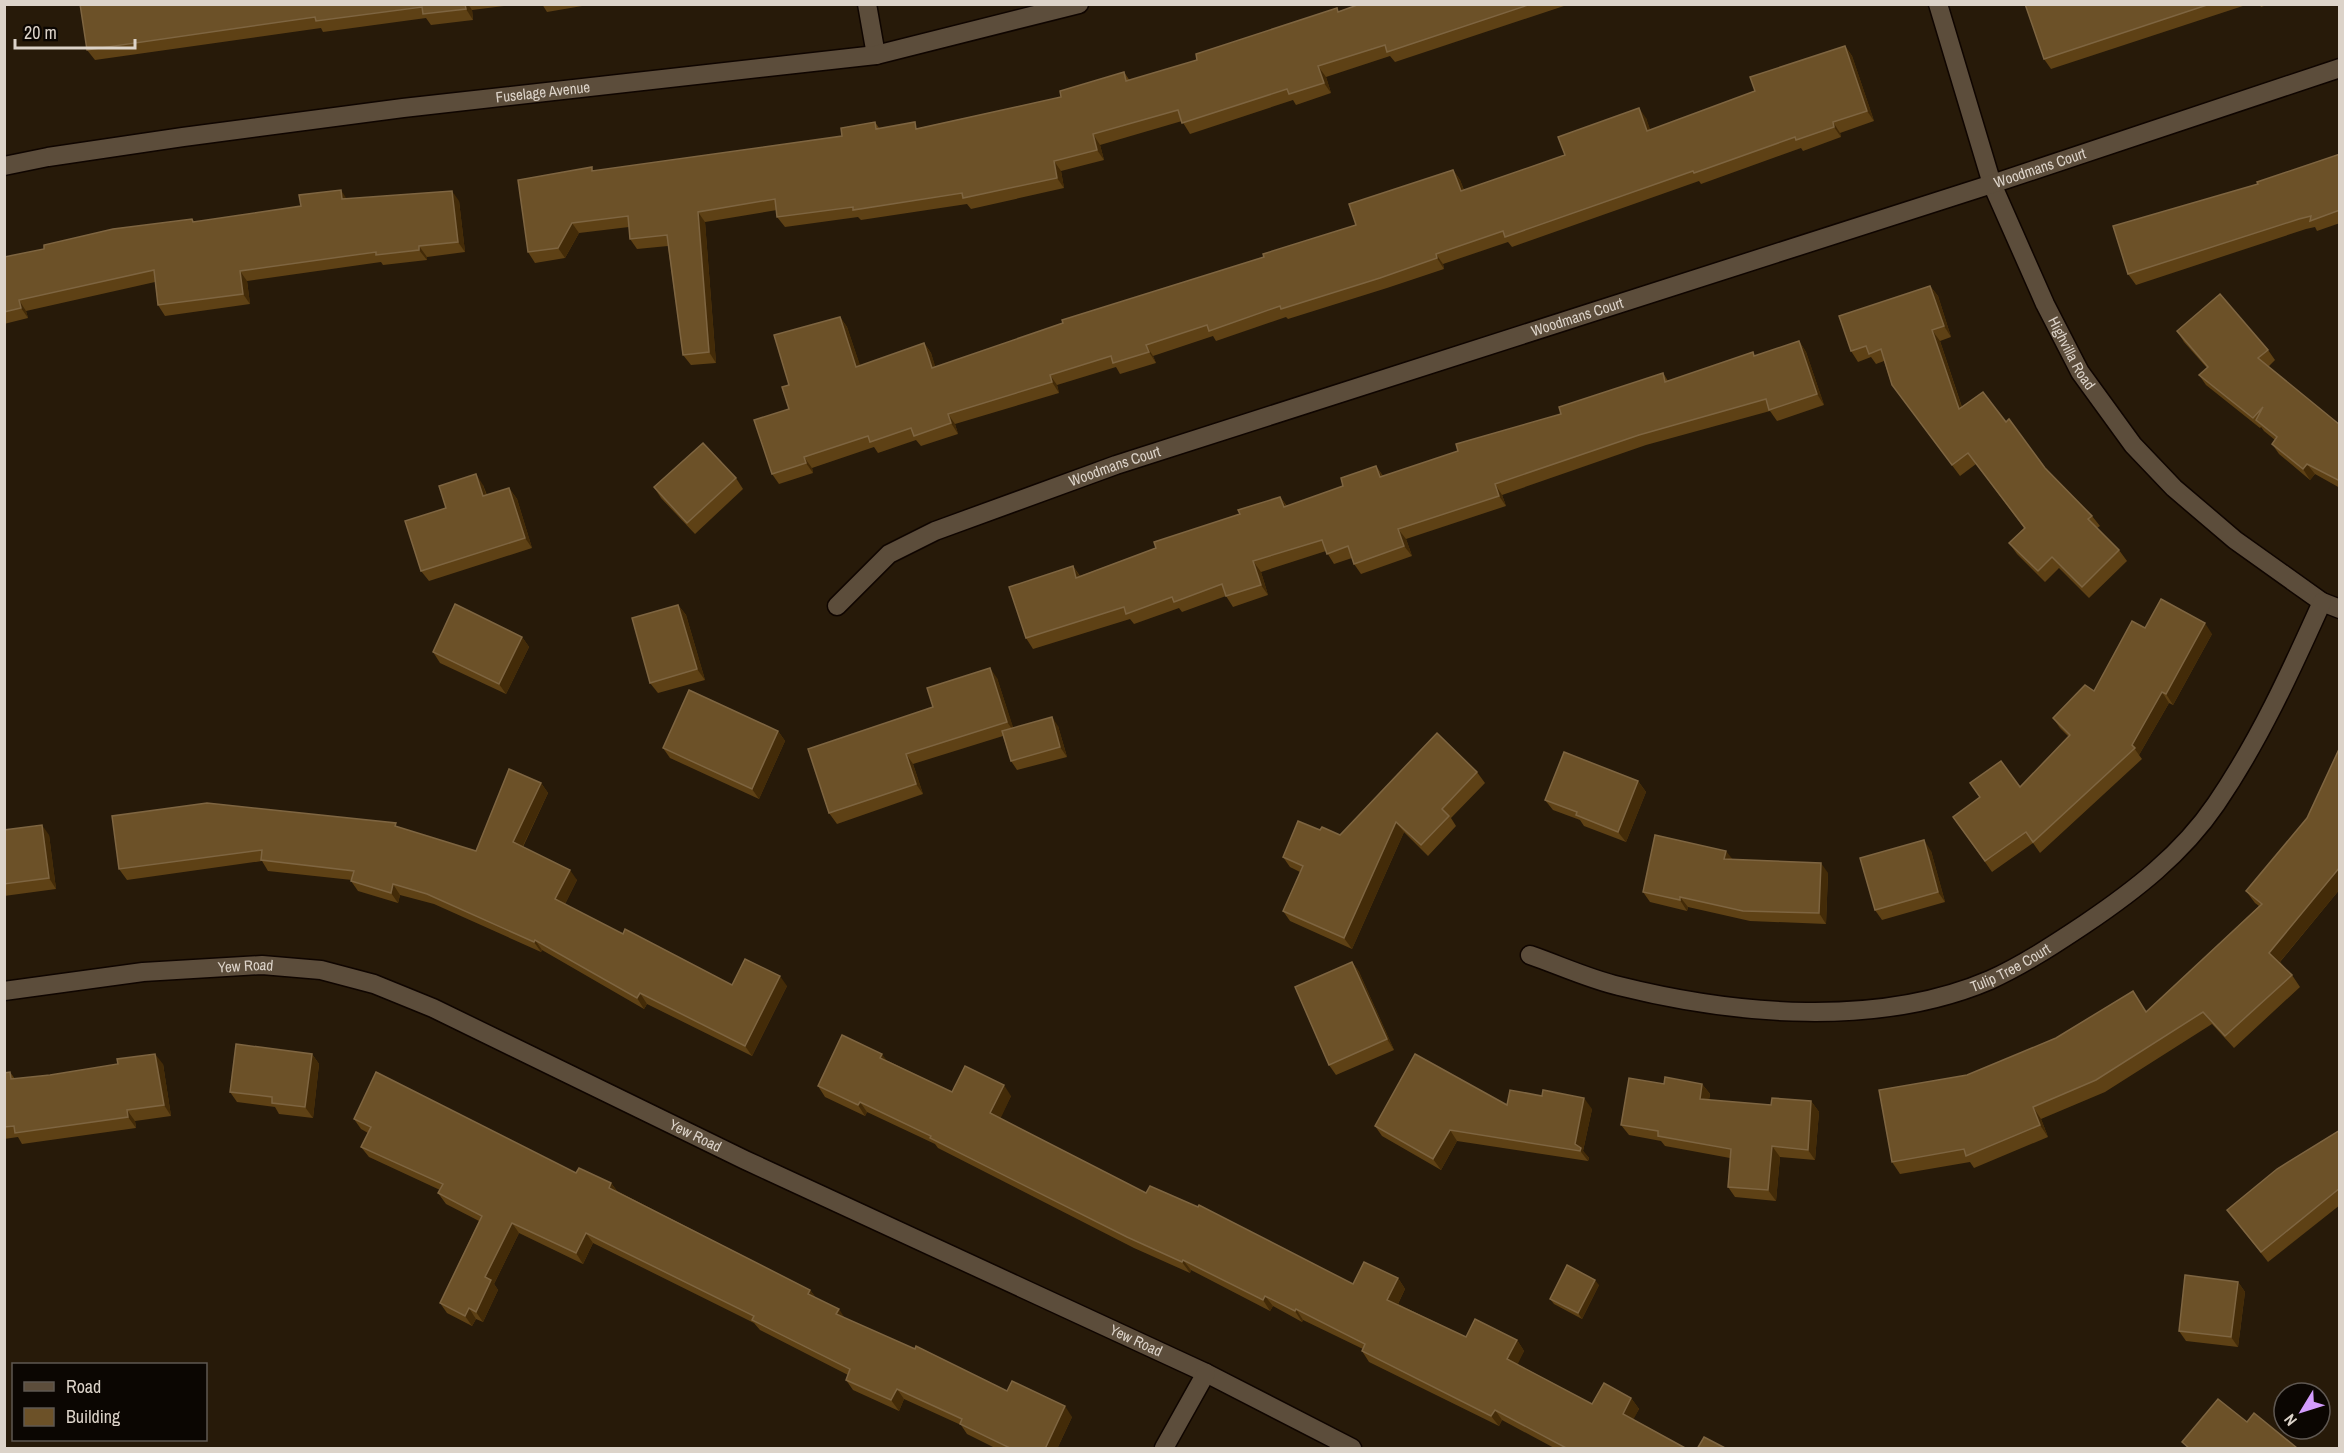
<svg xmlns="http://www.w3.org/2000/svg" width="2344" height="1453" font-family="'Archivo Narrow',sans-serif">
<rect width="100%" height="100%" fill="#271a09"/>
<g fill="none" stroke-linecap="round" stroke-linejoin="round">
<g stroke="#0f0500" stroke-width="21">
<g id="street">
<polyline points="867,4 876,55"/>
<path id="s1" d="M 1938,4 L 1992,184 L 2045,304 L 2080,372 L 2133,445 L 2174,488 L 2235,540 L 2322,602 L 2340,609"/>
<path id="s2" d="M 4,166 L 48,157 L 183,137 L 403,108 L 876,55 L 1079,4"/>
<path id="s3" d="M 837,606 L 889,554 L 935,531 L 1116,465 L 1992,184 L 2340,68"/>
<path id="s4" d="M 1530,955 C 1559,965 1589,979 1619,986 C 1735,1015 1878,1028 1990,980 C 2023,965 2055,944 2085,924 C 2134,891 2182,854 2216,804 C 2259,741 2291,671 2322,602"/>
<path id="s5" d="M 4,991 L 143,972 L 262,965 L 321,970 L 374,984 L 433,1008 L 745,1160 L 1206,1373 L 1352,1448"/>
<polyline points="1164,1448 1206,1373"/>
</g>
</g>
<use href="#street" stroke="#5c4d3b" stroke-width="18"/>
</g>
<g fill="#5e4115">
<polygon points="80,4 519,4 472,10 473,20 431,25 426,18 323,32 321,28 95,60 87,50"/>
<polygon points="542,4 588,4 588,5 547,12"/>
<polygon points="1360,4 1570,4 1395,62 1390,56 1326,77 1331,93 1296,105 1293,100 1190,134 1182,121 1100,145 1104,160 1061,171 1064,188 971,209 967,204 861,220 858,217 785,227 777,217 777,210 705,222 716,363 691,365 683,355 668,246 637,249 630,239 629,227 579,233 565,258 535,263 528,252 594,171 842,136 875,122 879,128 919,128 1061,97 1124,72 1130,81 1197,60"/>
<polygon points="2025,4 2249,4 2051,69 2044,59"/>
<polygon points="2259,4 2270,4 2261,7"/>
<polygon points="1845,46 1852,56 1874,121 1840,133 1841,137 1803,151 1801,148 1701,184 1699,181 1512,247 1508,242 1443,264 1444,269 1387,288 1288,319 1286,317 1216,341 1213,336 1153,356 1156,363 1120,374 1116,367 1057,385 1059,393 955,424 958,434 921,446 916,440 878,453 874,447 812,468 813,473 779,484 772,474 789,409 789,385 840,317 847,327 860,366 924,343 931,353 935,367 1264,257 1356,225 1453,170 1460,180 1464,190 1565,155 1646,118 1650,130 1755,91"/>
<polygon points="2340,154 2340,223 2317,231 2315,227 2306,229 2136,285 2128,274 2258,184"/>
<polygon points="347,199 459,201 465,252 427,257 427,260 383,265 381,262 247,281 250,304 165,316 158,305 155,282 26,311 28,318 4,324 4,257 192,219 194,222"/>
<polygon points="1930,286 1938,296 1951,337 1940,341 1962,407 2006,422 2045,468 2092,516 2100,526 2097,528 2119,550 2127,561 2089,598 2059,568 2045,582 2017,554 2009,543 2024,528 1976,464 1960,476 1892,385 1884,361 1876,364 1871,357 1858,362 1851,351"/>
<polygon points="2177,331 2268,350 2275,360 2268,367 2340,425 2340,488 2315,474 2310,480 2279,454 2272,444 2275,440 2264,431 2261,427 2260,428 2206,385 2199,375 2207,368 2184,342"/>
<polygon points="1799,341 1806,352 1824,405 1777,421 1770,411 1646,445 1502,495 1506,506 1406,539 1412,556 1361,574 1354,564 1352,558 1334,564 1326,551 1261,572 1268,595 1233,607 1226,596 1182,612 1179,608 1134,624 1130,619 1033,649 1026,638 1073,566 1080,576 1156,548 1280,497 1287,506 1343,486 1376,466 1383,476 1458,451 1561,414 1663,373 1668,381 1756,356"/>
<polygon points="736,478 743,489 695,534 661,498 654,487"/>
<polygon points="483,485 487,495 509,488 517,499 532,548 429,581 421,571 446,508"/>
<polygon points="678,605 686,615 705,680 658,693 650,683"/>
<polygon points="2145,628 2212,634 2173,705 2169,703 2139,755 2142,759 2040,853 2033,843 1992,872 1953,817 2020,787 2069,737 2060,728 2053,718 2094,691"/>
<polygon points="522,637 529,647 506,694 440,663 433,652"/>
<polygon points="997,678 1013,728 1058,726 1067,757 1017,770 1011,761 1003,736 913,764 923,794 837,824 829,813 933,707"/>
<polygon points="778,731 785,741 759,799 670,758 663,748"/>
<polygon points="2340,747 2340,889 2280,962 2292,975 2300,987 2234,1048 2212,1024 2105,1092 2041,1119 2048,1137 1974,1168 1970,1162 1900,1174 1892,1162 1967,1075 2147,1012 2259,906 2255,903 2246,891 2307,818"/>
<polygon points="1477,772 1485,783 1451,818 1456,826 1428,856 1404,832 1352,949 1290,921 1283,911 1300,872 1290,867 1283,857 1320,830 1340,835"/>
<polygon points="1638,781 1646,792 1626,842 1584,826 1580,820 1553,810 1545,800"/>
<polygon points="541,783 548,793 523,847 577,880 565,904 623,934 732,985 787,986 752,1056 647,1004 644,1009 542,950 541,952 434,904 400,895 398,903 358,891 351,881 352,880 268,871 262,861 127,880 119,869 399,828 476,851"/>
<polygon points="4,830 49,835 56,889 4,896"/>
<polygon points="1931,851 1945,902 1882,920 1875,910"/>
<polygon points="1732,859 1828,873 1826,924 1750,921 1688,907 1687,911 1650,902 1643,892"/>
<polygon points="1352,962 1359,972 1394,1050 1336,1075 1329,1065"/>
<polygon points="312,1054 319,1064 313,1118 279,1114 275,1107 237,1102 230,1092"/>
<polygon points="888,1061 952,1092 1011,1096 1000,1118 1146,1193 1353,1284 1398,1278 1405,1289 1398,1304 1466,1337 1517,1340 1524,1351 1517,1364 1592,1404 1631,1398 1639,1409 1633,1419 1687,1449 1556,1449 1502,1420 1499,1426 1369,1362 1362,1351 1363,1349 1303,1320 1302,1322 1273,1306 1270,1311 1191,1270 1190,1273 1134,1248 938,1148 935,1144 867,1112 865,1116 825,1097 818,1086"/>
<polygon points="163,1064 171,1116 135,1121 136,1128 22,1144 18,1137 4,1139 4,1073 10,1072 15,1079"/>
<polygon points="1664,1084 1702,1084 1710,1094 1709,1100 1771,1105 1811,1101 1819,1112 1815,1160 1780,1157 1776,1201 1735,1197 1728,1187 1730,1158 1665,1146 1661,1141 1629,1135 1621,1125"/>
<polygon points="1507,1105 1592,1109 1583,1151 1589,1158 1588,1161 1457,1141 1441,1170 1382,1136 1375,1126"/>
<polygon points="354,1119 576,1173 611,1183 617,1191 810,1290 816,1298 845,1318 1007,1391 1072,1417 1057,1449 997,1449 967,1434 961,1425 904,1399 899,1411 853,1390 846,1380 848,1375 760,1330 754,1323 593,1243 583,1264 519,1233 494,1284 498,1290 483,1322 476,1319 472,1326 447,1313 440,1303 479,1221 446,1204 438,1193 440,1190 369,1157 361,1147 368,1133 361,1129"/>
<polygon points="2340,1130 2340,1205 2268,1262 2227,1210"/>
<polygon points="2238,1282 2245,1292 2238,1347 2186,1341 2179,1331"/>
<polygon points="1599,1285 1582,1319 1554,1304 1550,1299"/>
</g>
<g fill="#432b08">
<polygon points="465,4 468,4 472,10 473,20 466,9"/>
<polygon points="1845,46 1852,56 1874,121 1867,111"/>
<polygon points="1318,66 1326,77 1331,93 1324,83"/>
<polygon points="1639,108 1646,118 1654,141 1647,131"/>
<polygon points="1833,122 1840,133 1841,137 1834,127"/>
<polygon points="1093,134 1100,145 1104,160 1097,150"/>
<polygon points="1054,161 1061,171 1064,188 1057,178"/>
<polygon points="1453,170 1460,180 1468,201 1461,191"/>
<polygon points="341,190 348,201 342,199"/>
<polygon points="452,191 459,201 465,252 458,242"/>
<polygon points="698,212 705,222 716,363 709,352"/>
<polygon points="572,223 579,233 565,258 558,248"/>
<polygon points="419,246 427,257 427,260 419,250"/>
<polygon points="1436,254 1443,264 1444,269 1437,258"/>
<polygon points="240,271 247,281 250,304 243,294"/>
<polygon points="1930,286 1938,296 1951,337 1944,326"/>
<polygon points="19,300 26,311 28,318 21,308"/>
<polygon points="840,317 847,327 864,377 856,367"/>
<polygon points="1932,330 1940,341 1966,420 1959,409"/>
<polygon points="1799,341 1806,352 1824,405 1817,394"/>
<polygon points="924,343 931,353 939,378 932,368"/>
<polygon points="1146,345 1153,356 1156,363 1149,352"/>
<polygon points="1050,375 1057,385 1059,393 1052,382"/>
<polygon points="948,414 955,424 958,434 951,423"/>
<polygon points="804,457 812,468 813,473 806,463"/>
<polygon points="2307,464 2315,474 2310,480 2303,469"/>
<polygon points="1376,466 1383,477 1380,477"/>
<polygon points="476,474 483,485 490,507 483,496"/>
<polygon points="1495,484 1502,495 1506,506 1499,496"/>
<polygon points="509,488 517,499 532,548 525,538"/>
<polygon points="1280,497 1288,508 1284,507"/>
<polygon points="1398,529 1406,539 1412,556 1404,546"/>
<polygon points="1253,561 1261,572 1268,595 1261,585"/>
<polygon points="1073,566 1080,577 1076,578"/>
<polygon points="678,605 686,615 705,680 697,669"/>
<polygon points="2205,623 2212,634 2173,705 2166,694"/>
<polygon points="522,637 529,647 506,694 499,684"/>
<polygon points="990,668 997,678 1015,733 1007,722"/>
<polygon points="2162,692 2169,703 2139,755 2132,745"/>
<polygon points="1052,717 1058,726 1067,757 1060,747"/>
<polygon points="778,731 785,741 759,799 752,789"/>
<polygon points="906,754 913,764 923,794 916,784"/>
<polygon points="1638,781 1646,792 1626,842 1618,832"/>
<polygon points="541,783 548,793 520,852 513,842"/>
<polygon points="1396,822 1404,832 1352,949 1344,938"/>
<polygon points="42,825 49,835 56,889 49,878"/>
<polygon points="1924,840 1931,851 1945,902 1938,892"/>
<polygon points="1726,851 1734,861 1724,859"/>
<polygon points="1821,863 1828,873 1826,924 1819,913"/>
<polygon points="2340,867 2340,889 2278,964 2269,953"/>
<polygon points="570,870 577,880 562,910 555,899"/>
<polygon points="393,884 400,895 398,903 391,893"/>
<polygon points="1680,897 1688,907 1687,911 1680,900"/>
<polygon points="535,940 542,950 541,952 534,942"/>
<polygon points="1352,962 1359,972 1394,1050 1387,1039"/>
<polygon points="780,976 787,986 752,1056 745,1046"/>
<polygon points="640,993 647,1004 644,1009 637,998"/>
<polygon points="155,1054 163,1064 171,1116 164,1105"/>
<polygon points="312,1054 319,1064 313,1118 305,1107"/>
<polygon points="882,1054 890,1065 880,1058"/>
<polygon points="1702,1084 1710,1094 1707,1109 1700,1099"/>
<polygon points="1004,1085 1011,1096 998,1124 990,1113"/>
<polygon points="1584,1098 1592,1109 1583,1151 1589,1158 1588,1161 1575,1144"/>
<polygon points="1811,1101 1819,1112 1815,1160 1808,1150"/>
<polygon points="860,1102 867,1112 865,1116 858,1105"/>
<polygon points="2033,1107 2041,1119 2048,1137 2040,1125"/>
<polygon points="127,1110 135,1121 136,1128 128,1117"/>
<polygon points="1450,1130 1457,1141 1441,1170 1433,1159"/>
<polygon points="1772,1146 1780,1157 1776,1201 1768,1190"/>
<polygon points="611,1183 619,1194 609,1188"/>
<polygon points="512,1223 519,1233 494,1284 498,1290 483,1322 476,1312 485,1277"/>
<polygon points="586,1233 593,1243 583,1264 576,1253"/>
<polygon points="1183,1260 1191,1270 1190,1273 1182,1262"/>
<polygon points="1398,1278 1405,1289 1395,1310 1387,1300"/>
<polygon points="1595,1280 1599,1285 1582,1319 1578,1313"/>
<polygon points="2238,1282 2245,1292 2238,1347 2231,1337"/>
<polygon points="810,1290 818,1301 808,1294"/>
<polygon points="1265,1296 1273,1306 1270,1311 1263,1300"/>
<polygon points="469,1308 476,1319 472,1326 465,1316"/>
<polygon points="839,1309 846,1320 836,1314"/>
<polygon points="1296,1309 1303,1320 1302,1322 1295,1311"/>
<polygon points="1517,1340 1524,1351 1515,1370 1507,1359"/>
<polygon points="897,1389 904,1399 899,1411 891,1400"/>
<polygon points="1631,1398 1639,1409 1631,1424 1623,1414"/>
<polygon points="1065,1406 1072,1417 1057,1449 1045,1449"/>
<polygon points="1495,1410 1502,1420 1499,1426 1491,1416"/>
</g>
<g fill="#6c5128" stroke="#7e6541" stroke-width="1.5">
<polygon points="80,4 465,4 466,9 423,14 422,7 316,21 315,17 87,50"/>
<polygon points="1360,4 1531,4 1387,52 1385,45 1318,66 1324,83 1289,94 1287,89 1182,123 1178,110 1093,134 1097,150 1054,161 1057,178 963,198 962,193 853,210 853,207 777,217 775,199 698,212 709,352 683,355 667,235 630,239 628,216 572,223 558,248 528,252 518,180 592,167 592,171 842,136 841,128 875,122 876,129 915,122 916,129 1061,97 1060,91 1124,72 1126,81 1197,60 1196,54 1337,8 1338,12"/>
<polygon points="2025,4 2210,4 2044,59"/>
<polygon points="1845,46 1867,111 1833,122 1834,127 1796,140 1795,137 1694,173 1693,171 1505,237 1503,231 1436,254 1437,258 1380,278 1281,309 1280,306 1209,331 1207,325 1146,345 1149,352 1113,363 1111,356 1050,375 1052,382 948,414 951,423 914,436 911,428 870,442 868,436 804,457 806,463 772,474 754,420 789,409 782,387 789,385 774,335 840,317 856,367 924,343 932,368 1063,323 1062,320 1264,257 1263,254 1356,225 1349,204 1453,170 1461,191 1565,155 1558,137 1639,108 1647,131 1755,91 1750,77"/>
<polygon points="2340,154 2340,210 2310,221 2311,216 2299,219 2128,274 2113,226 2258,184 2257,182"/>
<polygon points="341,190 342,199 452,191 458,242 419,246 419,250 376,255 376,252 240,271 243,294 158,305 154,270 19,300 21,308 4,312 4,257 44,249 44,245 113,229 192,219 193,222 301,206 299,195"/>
<polygon points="1930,286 1944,326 1932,330 1959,409 1983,392 2006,422 2009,419 2045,468 2092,516 2088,519 2119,550 2082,587 2052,557 2038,571 2009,543 2025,528 1968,453 1952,465 1892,385 1881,349 1869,354 1866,346 1851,351 1839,316"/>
<polygon points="2220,294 2268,350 2258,358 2340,425 2340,481 2307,464 2303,469 2272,444 2277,437 2256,420 2263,407 2253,418 2199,375 2208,367 2177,331"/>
<polygon points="1799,341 1817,394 1769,410 1766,399 1639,435 1495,484 1499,496 1398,529 1404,546 1354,564 1348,546 1327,554 1322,540 1253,561 1261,585 1226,596 1222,584 1174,602 1172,597 1126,614 1124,607 1026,638 1009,587 1073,566 1076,578 1156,548 1154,542 1240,514 1238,510 1280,497 1284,507 1343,486 1341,478 1376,466 1380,477 1458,451 1456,444 1561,414 1559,407 1663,373 1665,382 1753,352 1754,356"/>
<polygon points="703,443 736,478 687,523 654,487"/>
<polygon points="476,474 483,496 509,488 525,538 421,571 405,521 446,508 439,486"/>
<polygon points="2161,599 2205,623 2166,694 2162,692 2132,745 2135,748 2033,842 2026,832 1985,861 1953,817 1980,797 1970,783 2001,761 2020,787 2070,735 2053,718 2085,685 2094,691 2132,621 2145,628"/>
<polygon points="455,604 522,637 499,684 433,652"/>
<polygon points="678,605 697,669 650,683 632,618"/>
<polygon points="990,668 1007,722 906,754 916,784 829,813 808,749 933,707 927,688"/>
<polygon points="689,690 778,731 752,789 663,748"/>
<polygon points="1052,717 1060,747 1011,761 1002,731"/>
<polygon points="1437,733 1477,772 1442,809 1449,816 1421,845 1396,822 1344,938 1283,911 1303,866 1283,857 1298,821 1320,830 1322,827 1340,835"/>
<polygon points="2340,747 2340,867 2269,953 2292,975 2225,1036 2203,1012 2096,1080 2033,1107 2040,1125 1966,1156 1964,1149 1892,1162 1879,1090 1967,1075 2056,1038 2133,991 2146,1012 2262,904 2246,891 2307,818"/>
<polygon points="1564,752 1638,781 1618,832 1576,815 1577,812 1545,800"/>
<polygon points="509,769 541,783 513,842 570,870 555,899 623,934 625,929 732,985 745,959 780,976 745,1046 640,993 637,998 535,940 534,942 427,894 393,884 391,893 351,881 354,871 261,860 262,850 119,869 112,816 207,803 396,823 395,826 476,851"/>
<polygon points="42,825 49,878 4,884 4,830"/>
<polygon points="1655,835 1726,851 1724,859 1821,863 1819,913 1743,911 1680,897 1680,900 1643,892"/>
<polygon points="1924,840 1938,892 1875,910 1860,858"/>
<polygon points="1352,962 1387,1039 1329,1065 1295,987"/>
<polygon points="842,1035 882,1054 880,1058 952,1092 965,1066 1004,1085 990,1113 1146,1193 1150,1186 1198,1207 1199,1205 1353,1284 1364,1262 1398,1278 1387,1300 1466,1337 1475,1319 1517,1340 1507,1359 1592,1404 1604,1383 1631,1398 1623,1414 1687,1449 1568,1449 1495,1410 1491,1416 1362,1351 1365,1344 1296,1309 1295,1311 1265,1296 1263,1300 1183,1260 1182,1262 1127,1237 930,1138 931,1136 860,1102 858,1105 818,1086"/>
<polygon points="236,1044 312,1054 305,1107 272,1103 272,1097 230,1092"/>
<polygon points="155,1054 164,1105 127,1110 128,1117 15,1133 14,1126 4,1127 4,1073 10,1072 11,1079 50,1075 118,1064 117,1059"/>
<polygon points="1415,1054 1507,1105 1510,1090 1542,1096 1543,1090 1584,1098 1575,1144 1581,1148 1580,1151 1450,1130 1433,1159 1375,1126"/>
<polygon points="376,1072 576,1173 579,1168 611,1183 609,1188 810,1290 808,1294 839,1309 836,1314 915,1349 916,1346 1007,1391 1012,1381 1065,1406 1045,1449 1007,1449 1008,1447 960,1424 962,1419 897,1389 891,1400 846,1380 850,1369 752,1320 754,1316 586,1233 576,1253 512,1223 485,1277 491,1280 476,1312 469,1308 465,1316 440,1303 482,1216 438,1193 443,1184 361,1147 371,1127 354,1119"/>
<polygon points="1665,1077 1702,1084 1700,1099 1771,1105 1772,1098 1811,1101 1808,1150 1772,1146 1768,1190 1728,1187 1731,1149 1658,1136 1658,1131 1621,1125 1629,1078 1664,1084"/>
<polygon points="2340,1130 2340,1188 2261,1252 2227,1210 2277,1169"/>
<polygon points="1567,1265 1595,1280 1578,1313 1550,1299"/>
<polygon points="2185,1275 2238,1282 2231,1337 2179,1331"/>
<polygon points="2218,1399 2247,1422 2254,1413 2297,1448 2190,1449 2182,1442"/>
<polygon points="1704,1437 1727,1449 1697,1449"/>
</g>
<g text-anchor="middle" stroke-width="4.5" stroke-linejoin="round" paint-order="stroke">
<g font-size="15" fill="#dcd3c9" stroke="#0b0602">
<text dy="5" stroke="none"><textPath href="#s2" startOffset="544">Fuselage Avenue</textPath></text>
<text dy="5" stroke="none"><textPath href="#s3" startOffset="1288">Woodmans Court</textPath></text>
<text dy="5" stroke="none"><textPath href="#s3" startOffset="802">Woodmans Court</textPath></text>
<text dy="5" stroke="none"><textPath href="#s1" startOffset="375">Highvilla Road</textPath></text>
<text dy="5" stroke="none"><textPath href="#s3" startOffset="316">Woodmans Court</textPath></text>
<text dy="5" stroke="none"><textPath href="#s5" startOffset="243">Yew Road</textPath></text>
<text dy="5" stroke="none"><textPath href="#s4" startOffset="495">Tulip Tree Court</textPath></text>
<text dy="5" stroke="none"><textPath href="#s5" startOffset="729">Yew Road</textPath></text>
<text dy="5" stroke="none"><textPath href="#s5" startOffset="1215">Yew Road</textPath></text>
</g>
</g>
<rect width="2344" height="1453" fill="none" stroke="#dcd3c9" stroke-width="12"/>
<rect x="12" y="1363" width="195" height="78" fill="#0b0602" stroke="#5f5852" stroke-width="1.5"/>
<rect x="24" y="1382" width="30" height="9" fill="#5c4d3b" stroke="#5f5852" stroke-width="1.5"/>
<text x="66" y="1393" font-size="18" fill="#dcd3c9">Road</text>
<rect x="24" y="1408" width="30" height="18" fill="#6c5128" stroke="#5f5852" stroke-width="1.5"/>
<text x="66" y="1423" font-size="18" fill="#dcd3c9">Building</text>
<g transform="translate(2302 1411) rotate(232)"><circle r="28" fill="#0b0602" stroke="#5f5852" stroke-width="1.5"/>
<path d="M0-4.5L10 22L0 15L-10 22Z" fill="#d39cfd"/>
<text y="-9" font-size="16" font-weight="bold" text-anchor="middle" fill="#dcd3c9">N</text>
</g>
<path d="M15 39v9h120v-9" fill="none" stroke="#dcd3c9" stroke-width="3"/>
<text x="24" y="39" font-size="18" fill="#dcd3c9" stroke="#0b0602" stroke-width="4.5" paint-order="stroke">20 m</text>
</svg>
